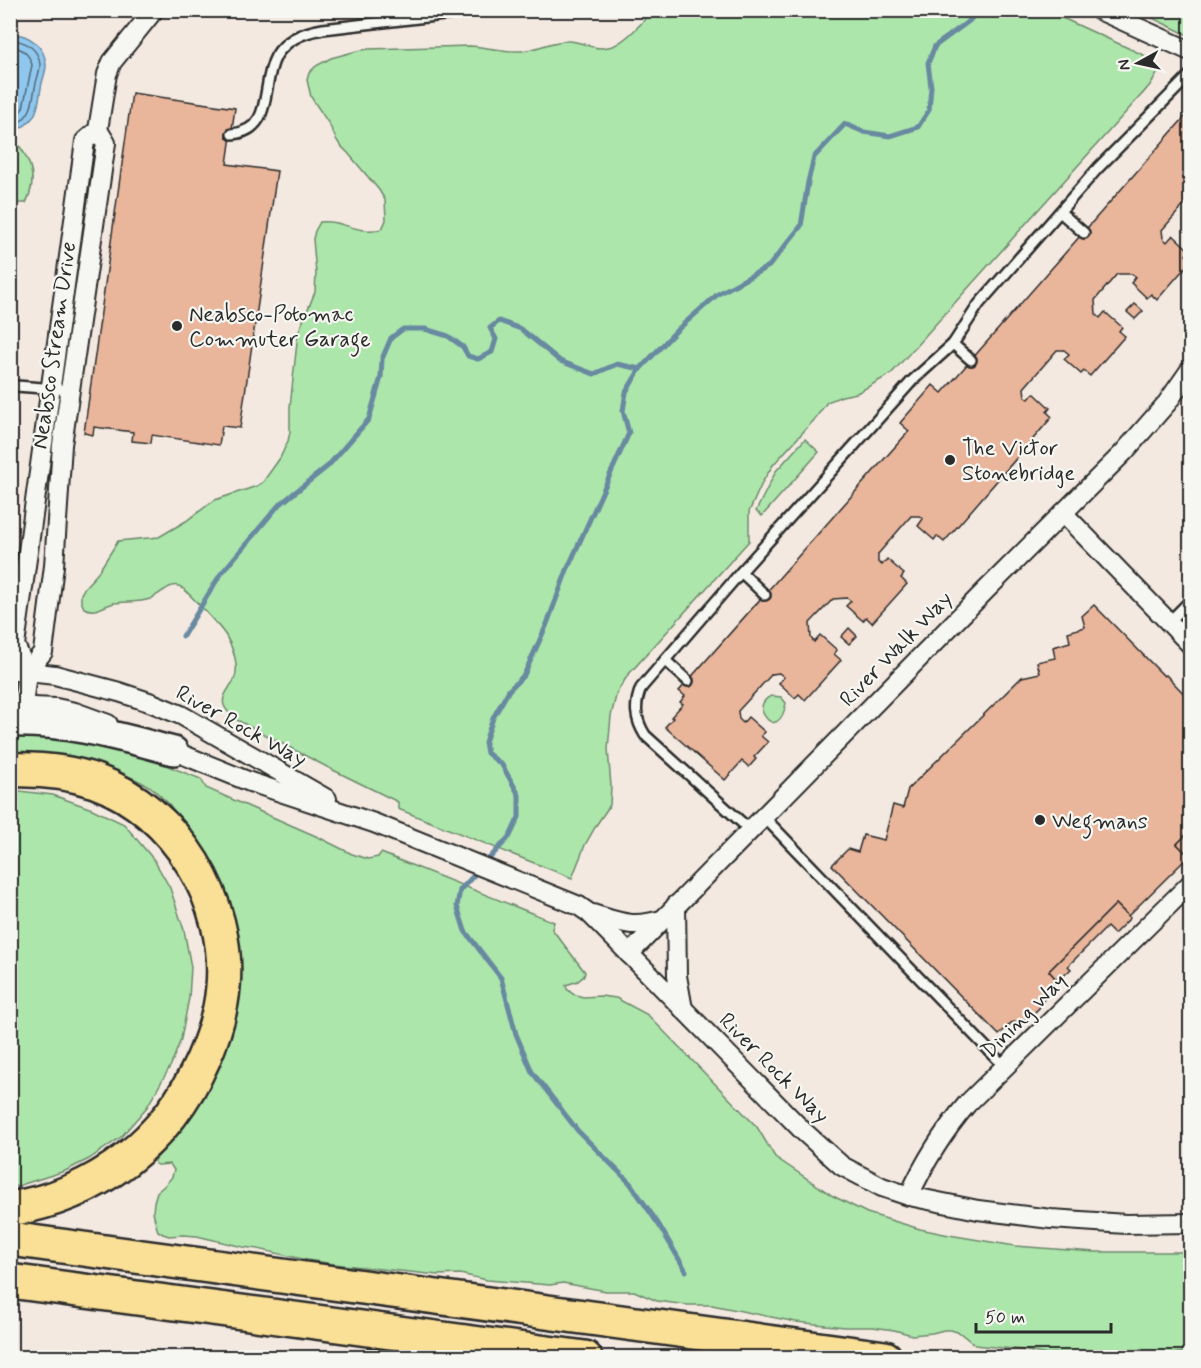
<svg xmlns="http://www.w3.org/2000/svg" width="1201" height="1368" font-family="Mynerve,sans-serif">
<rect width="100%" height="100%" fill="#f3e9e1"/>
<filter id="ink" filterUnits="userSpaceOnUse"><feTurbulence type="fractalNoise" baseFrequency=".0167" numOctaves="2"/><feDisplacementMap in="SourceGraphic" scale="12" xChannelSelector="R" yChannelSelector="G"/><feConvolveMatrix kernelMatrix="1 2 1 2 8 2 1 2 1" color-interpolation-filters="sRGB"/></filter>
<g filter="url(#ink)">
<g fill="#ace6ab" stroke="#6c886b" stroke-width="1.5">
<path d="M 1045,10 L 1152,59 C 1155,62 1157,63 1158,67 C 1160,77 1141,95 1135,102 L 891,374 L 857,393 L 842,396 L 827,402 L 815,419 L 773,465 L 763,481 L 749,512 L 749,541 L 628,675 L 617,692 L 611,716 L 608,749 L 611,786 L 610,805 L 597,824 L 585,845 L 572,878 L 398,809 L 398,802 L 329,768 L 235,719 C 223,708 219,702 229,688 C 230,685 233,683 234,680 C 240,667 233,648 226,636 C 222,629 185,588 179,586 C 169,583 160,595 150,599 C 139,603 126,601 114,603 C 102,606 96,614 84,608 L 81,601 L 81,594 L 85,587 L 97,574 L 118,541 L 159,537 L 186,521 L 215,500 L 257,486 L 263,482 L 280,458 L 288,441 L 290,432 L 290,407 L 298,333 L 315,292 L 316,274 L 313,239 L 315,231 L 320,222 C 342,219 356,235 382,229 L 386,220 L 385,200 L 379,190 L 348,153 L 340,145 L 336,139 L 329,124 L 311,97 L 307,80 L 309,73 L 316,66 L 331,58 L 357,51 L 368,49 L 470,46 C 487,47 504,52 521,51 C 537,50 551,41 567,41 C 578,40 588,47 599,48 C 603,48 609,47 613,46 C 623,42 647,21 649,11 Z"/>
<polygon points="1137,11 1190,11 1190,36 1140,12"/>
<path d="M 11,134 C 28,156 40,175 26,203 L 11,203 Z"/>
<polygon points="805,439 819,452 762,516 756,511 776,471"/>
<path d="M 772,696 L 781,697 L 786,703 C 783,721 772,732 762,711 C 761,704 765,698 772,696 Z"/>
<polygon points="57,734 107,742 201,779 206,788 318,837 352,854 368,859 378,857 381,853 554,922 552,929 585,972 584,976 578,981 566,985 567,989 573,994 583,997 601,996 616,998 648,1015 757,1127 775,1157 833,1196 867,1213 920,1229 949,1235 1015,1246 1095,1252 1190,1252 1190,1351 1148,1358 1090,1358 1066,1353 1043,1354 1022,1350 975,1345 960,1333 951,1330 944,1330 932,1333 912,1335 894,1330 873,1327 845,1327 796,1322 712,1305 687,1305 657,1301 634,1291 606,1291 563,1283 550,1285 487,1280 460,1274 438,1275 334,1264 307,1260 258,1249 243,1247 197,1236 183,1235 169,1236 163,1234 158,1231 156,1225 153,1212 154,1202 157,1192 164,1186 172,1177 174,1170 170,1164 158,1165 155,1164 155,1160 172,1140 207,1088 221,1059 238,971 228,899 225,891 219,878 213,871 193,834 180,821 170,805 151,787 135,779 103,767 11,753 10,736"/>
<polygon points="11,790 53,795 92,809 124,824 154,860 170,888 184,930 191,967 189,998 181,1039 171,1065 147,1107 121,1137 89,1159 65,1171 11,1188"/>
</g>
<path fill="#8fc7ee" stroke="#6789a0" stroke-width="1.5" d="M 11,34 C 28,33 45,46 46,65 C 46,73 42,80 41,88 C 38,106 38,118 21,128 L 17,127 L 11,122 Z"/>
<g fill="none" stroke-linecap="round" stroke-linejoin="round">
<g stroke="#536979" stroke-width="1.5">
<path d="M 10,40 C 25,40 39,49 40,65 C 40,72 36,80 35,88 C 32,102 33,111 21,121 L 10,118"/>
<path d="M 10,47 C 23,47 29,54 32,65 L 23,108 L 20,112 L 10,110"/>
</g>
<g stroke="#6789a0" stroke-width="5">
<polyline points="183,636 220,575 278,506 328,466 369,419 381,377 382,359 391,338 403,329 425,329 448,336 463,347 468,356 478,359 492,352 496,339 490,328 499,321 521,329 560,361 594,374 617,364 640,369"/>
<polyline points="485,863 510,836 519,817 519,795 502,765 487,753 485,742 493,718 509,690 524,675 547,624 567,570 629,433 623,411 626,392 640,369 677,330 718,294 769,266 801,226 808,182 814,157 845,124 864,132 890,136 918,127 929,110 931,87 928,63 935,46 969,21 979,10"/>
<polyline points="479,870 460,890 457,906 465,931 501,978 516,1034 532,1072 578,1131 630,1183 659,1225 686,1271"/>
</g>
</g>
<g fill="#e9b59b" stroke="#2b2b2b" stroke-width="1.5">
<polygon points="132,93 235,108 227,164 277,171 240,428 222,426 219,445 152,435 151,443 132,441 133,432 94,427 93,435 84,433"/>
<polygon points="1190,111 1190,198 1162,230 1163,238 1167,242 1173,235 1190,251 1186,255 1190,258 1190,262 1157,300 1151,294 1147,298 1131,283 1136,277 1132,274 1117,274 1095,300 1096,314 1100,318 1105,312 1122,327 1119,331 1125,336 1090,376 1084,371 1081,374 1064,359 1069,354 1064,350 1057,350 1024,388 1025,396 1029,399 1034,393 1050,408 1047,412 1052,417 944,542 937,536 934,540 918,526 923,519 919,516 911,516 878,554 878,562 882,565 887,559 904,574 901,578 907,584 872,623 866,617 863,621 846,606 851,601 847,598 833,599 810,623 811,638 814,642 820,635 837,650 834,654 841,660 805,700 799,694 795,698 779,683 784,677 779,673 772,674 738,711 739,719 743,723 748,717 765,732 761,736 768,742 754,757 756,759 749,767 742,761 725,780 665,727 673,718 671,717 683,704 680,702 685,696 679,691 909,431 900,423 933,385 942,393"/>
<polygon points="1135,304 1143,311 1135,319 1127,312"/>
<polygon points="1094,605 1164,676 1166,675 1190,700 1190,831 1177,844 1189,856 1128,916 1116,904 1049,971 1056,979 1047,987 1044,999 1039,1008 1032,1015 1023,1020 1011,1023 999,1035 832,865 848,849 858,852 863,835 884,840 893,805 903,808 908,789 1022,677 1040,673 1037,662 1055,658 1053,647 1070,642 1068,632 1085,627 1082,616"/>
<polygon points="849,628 857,636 849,644 841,637"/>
<polygon points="1190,831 1190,855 1189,856 1177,844"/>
<polygon points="1116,904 1130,918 1114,934 1107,927 1068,966 1071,969 1058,981 1049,971"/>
</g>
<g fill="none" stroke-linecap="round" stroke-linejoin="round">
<g stroke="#2b2b2b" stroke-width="14">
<g id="service">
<path d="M 232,134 C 275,130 260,85 276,56 C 286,39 304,32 323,29 L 487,10"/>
<polyline points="1060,212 1084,233"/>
<polyline points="953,344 971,360"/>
<polyline points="16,386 70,390"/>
<polyline points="741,572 765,595"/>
<polyline points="1169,622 1190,601"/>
<polyline points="665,660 688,681"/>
<polyline points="763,816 1005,1067"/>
<path d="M 750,830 L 645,735 C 635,719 634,705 641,688 L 741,572 L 912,381 L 953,344 L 979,304 L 1098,168 L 1190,75"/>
</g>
</g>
<g stroke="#2b2b2b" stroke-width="22">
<g id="minor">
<polyline points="1099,10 1190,51"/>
<polyline points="1063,513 1190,644"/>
<polyline points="10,670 55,675 119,692 152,703 181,715 327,799"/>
<polyline points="27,672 43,652 54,566 62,445 106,143 98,130"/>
<polyline points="10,706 56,708 75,712 108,724"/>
<polyline points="23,706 27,672 15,645 85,141 98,130 107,74 112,62 154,10"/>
<polyline points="164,747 250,782 374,823 579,906 589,913 602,926 803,1131 842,1166 882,1187 909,1196 978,1210 1051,1219 1126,1224 1190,1223"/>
<polyline points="676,905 677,976 683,1009"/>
<path d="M 593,914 C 622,923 631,928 662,920"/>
<polyline points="629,954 985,591 1124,452 1167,403 1190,370"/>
<path d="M 909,1196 C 924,1163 944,1131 967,1104 L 1190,884"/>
</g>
</g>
<g stroke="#2b2b2b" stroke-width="32">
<path id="secondary" d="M 10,723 C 67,721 120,737 174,751"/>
</g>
<g stroke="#2b2b2b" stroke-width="38">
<g id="motorway">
<path d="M 10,770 C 39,769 69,772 95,781 C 176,810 231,902 223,987 C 221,1012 213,1037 203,1060 C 167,1141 98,1195 10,1209"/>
<polyline points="10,1239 885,1358"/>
<polyline points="10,1281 585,1358"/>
</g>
</g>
<use href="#service" stroke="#f6f6f2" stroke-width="9"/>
<use href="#minor" stroke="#f6f6f2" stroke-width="18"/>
<use href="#secondary" stroke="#f6f6f2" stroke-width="27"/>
<use href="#motorway" stroke="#fadf96" stroke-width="33"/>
</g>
</g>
<g fill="#2b2b2b" stroke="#f6f6f2" stroke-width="2">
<circle cx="177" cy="326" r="6"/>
<circle cx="950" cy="460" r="6"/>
<circle cx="1040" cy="820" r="6"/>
</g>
<g text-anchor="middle" stroke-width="4.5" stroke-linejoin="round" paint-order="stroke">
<g font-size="22" fill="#2b2b2b" stroke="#f6f6f2" text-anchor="start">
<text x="189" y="321">Neabsco-Potomac<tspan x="189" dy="25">Commuter Garage</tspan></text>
<text x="962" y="455">The Victor<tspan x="962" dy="25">Stonebridge</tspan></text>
<text x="1052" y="828">Wegmans</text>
</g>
<g font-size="22" fill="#2b2b2b" stroke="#f6f6f2">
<text transform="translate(53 345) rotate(-82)" y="8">Neabsco Stream Drive</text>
<text transform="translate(895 648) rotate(-46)" y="8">River Walk Way</text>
<text transform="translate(242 725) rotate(29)" y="8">River Rock Way</text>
<text transform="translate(1023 1015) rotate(-45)" y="8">Dining Way</text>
<text transform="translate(775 1067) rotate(45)" y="8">River Rock Way</text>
</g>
</g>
<rect width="1201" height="1368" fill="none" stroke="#f6f6f2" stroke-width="36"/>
<rect x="18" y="18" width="1165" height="1332" fill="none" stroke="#2b2b2b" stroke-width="2" filter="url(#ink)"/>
<g transform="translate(1138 63) rotate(262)" stroke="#f6f6f2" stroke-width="4.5" paint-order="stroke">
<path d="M0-4.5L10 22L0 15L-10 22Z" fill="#2b2b2b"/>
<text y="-9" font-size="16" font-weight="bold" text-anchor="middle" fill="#2b2b2b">N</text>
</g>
<path d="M976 1323v9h135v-9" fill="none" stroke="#2b2b2b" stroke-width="3"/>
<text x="985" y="1323" font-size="18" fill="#2b2b2b" stroke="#f6f6f2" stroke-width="4.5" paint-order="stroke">50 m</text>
</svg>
